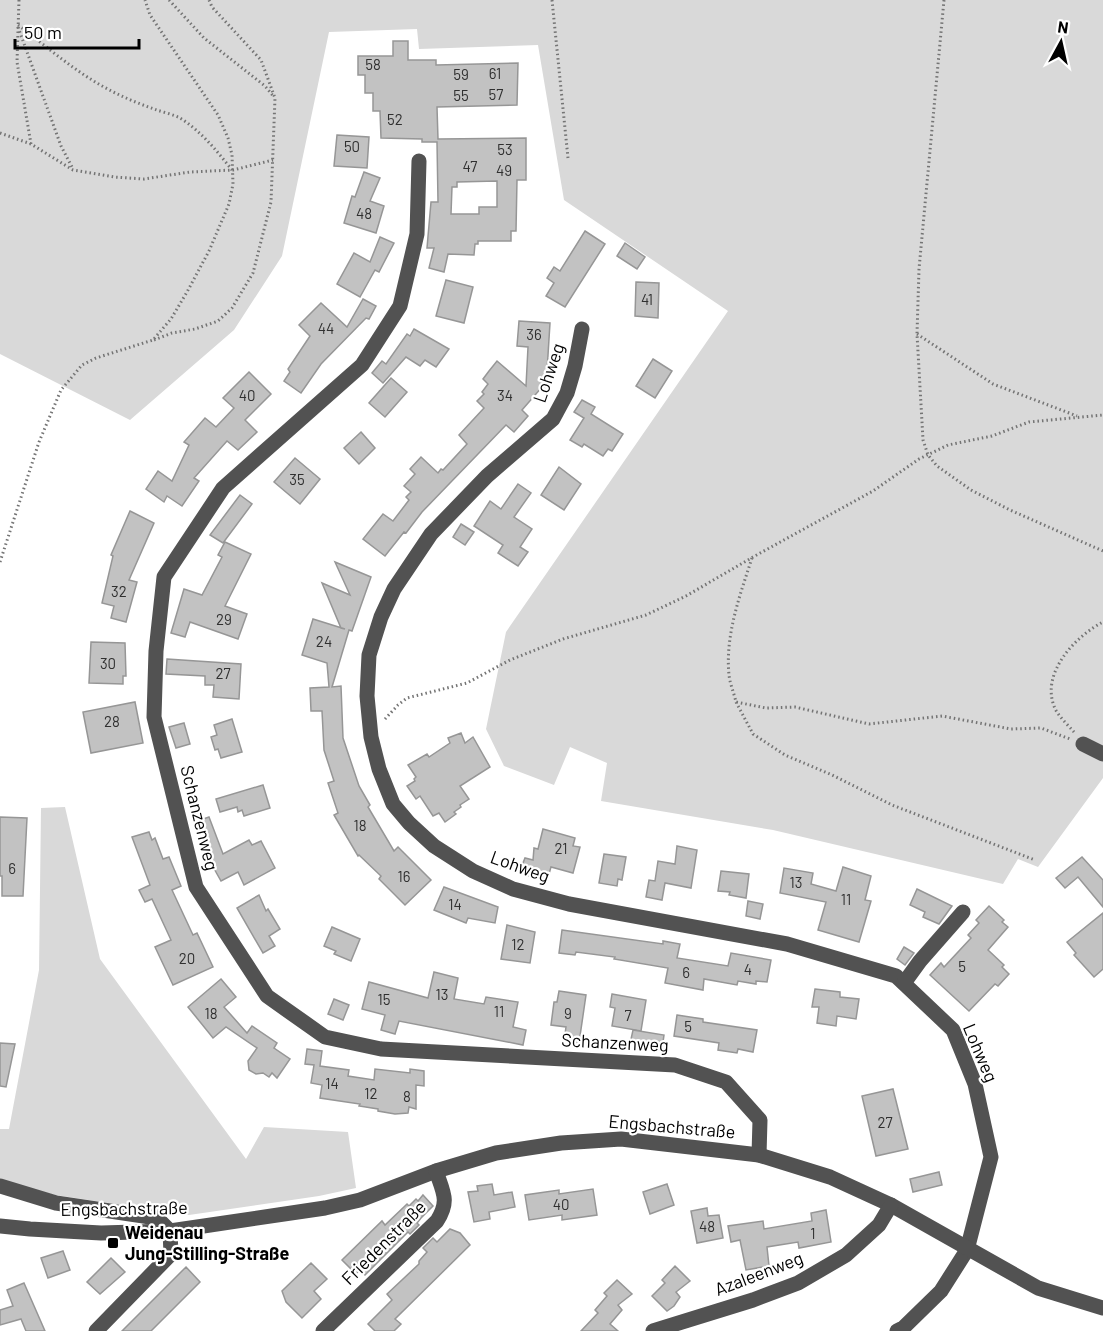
<svg xmlns="http://www.w3.org/2000/svg" width="1103" height="1331" font-family="Barlow,sans-serif">
<rect width="100%" height="100%" fill="#fff"/>
<g fill="#d9d9d9">
<polygon points="0,0 1103,0 1103,778 1038,867 1018,859 1003,884 773,830 601,801 607,763 570,747 554,785 504,766 486,729 506,632 728,311 564,200 538,45 419,49 417,29 329,32 282,256 234,330 130,420 0,354"/>
<polygon points="65,807 100,959 246,1159 264,1127 348,1132 356,1188 319,1196 189,1215 55,1195 0,1180 0,1129 9,1129 39,970 41,808"/>
</g>
<g fill="#c2c2c2" stroke="#969696" stroke-width="1.5" fill-rule="evenodd">
<path d="M 393,41 L 408,41 L 408,60 L 436,60 L 436,65 L 518,63 L 517,105 L 437,107 L 438,139 L 526,138 L 526,180 L 517,180 L 516,231 L 511,231 L 511,241 L 478,241 L 478,244 L 475,244 L 474,255 L 448,254 L 444,272 L 429,268 L 434,248 L 427,248 L 431,202 L 438,202 L 437,142 L 422,142 L 422,139 L 381,138 L 380,111 L 373,111 L 373,93 L 365,93 L 365,75 L 358,75 L 358,56 L 393,56 ZM 497,181 L 497,207 L 479,207 L 479,214 L 451,214 L 452,187 L 457,187 L 457,182 Z"/>
<polygon points="337,135 369,137 367,168 334,166"/>
<polygon points="364,172 380,178 370,201 384,206 376,233 344,223 352,196 355,197"/>
<polygon points="585,231 605,244 565,307 546,296 554,283 547,278 554,267 560,271"/>
<polygon points="380,237 394,243 379,272 375,270 360,297 337,284 354,253 370,262"/>
<polygon points="625,243 645,257 637,269 617,256"/>
<polygon points="446,280 473,287 464,323 436,316"/>
<polygon points="636,282 659,283 658,318 635,316"/>
<polygon points="363,299 376,306 369,319 366,318 321,364 301,393 284,381 290,372 288,369 310,336 299,325 321,303 347,327"/>
<polygon points="519,321 550,323 547,371 554,378 544,389 542,387 522,410 528,416 514,432 506,425 422,512 406,533 404,532 385,556 363,539 383,514 393,521 409,500 406,497 411,492 404,486 415,474 410,469 421,457 438,473 441,469 443,470 467,444 459,435 484,408 477,401 484,394 482,392 488,384 483,379 489,371 497,361 526,386 528,347 517,346"/>
<polygon points="414,329 449,349 436,367 425,360 420,366 406,357 383,383 372,373 382,361 386,364 407,334 410,336"/>
<polygon points="653,359 672,371 655,398 636,386"/>
<polygon points="249,372 271,394 245,420 257,432 238,450 227,441 194,478 199,481 182,506 167,496 164,502 146,489 158,471 172,481 189,445 184,442 205,418 216,427 234,408 223,398"/>
<polygon points="391,378 407,392 385,417 369,403"/>
<polygon points="582,400 595,407 591,414 623,434 612,451 608,449 603,456 584,444 582,447 570,440 584,418 574,412"/>
<polygon points="361,432 375,448 359,464 344,448"/>
<polygon points="295,458 320,479 300,504 274,482"/>
<polygon points="559,467 581,484 564,510 541,495"/>
<polygon points="518,484 531,493 514,517 532,529 520,547 528,552 518,566 498,553 503,545 474,526 490,501 501,509"/>
<polygon points="240,495 252,504 223,543 210,535"/>
<polygon points="130,511 154,523 129,580 137,582 126,622 111,618 114,606 102,603 113,556 111,555"/>
<polygon points="461,524 474,532 465,545 453,537"/>
<polygon points="225,542 251,554 225,606 247,614 238,639 190,622 185,637 171,633 184,589 202,595 222,557 218,555"/>
<polygon points="335,562 371,577 352,631 349,630 332,687 341,686 343,738 359,786 370,805 368,807 394,851 398,847 431,880 405,905 379,879 381,876 359,855 358,856 334,815 338,813 328,783 334,781 324,750 322,711 311,711 310,688 329,687 327,663 302,655 313,619 345,629 341,628 322,583 350,595"/>
<polygon points="91,642 125,643 126,676 123,676 123,684 89,683"/>
<polygon points="167,659 241,664 239,699 213,697 214,685 205,685 205,676 166,674"/>
<polygon points="135,702 143,743 91,753 83,712"/>
<polygon points="232,719 242,752 221,758 218,749 215,750 211,737 217,735 214,725"/>
<polygon points="184,723 190,744 176,748 169,727"/>
<polygon points="461,733 465,743 473,737 490,767 460,786 469,799 460,805 461,807 454,812 456,814 445,822 439,813 433,816 420,796 416,799 407,786 415,781 414,779 416,777 408,765 427,754 429,757 450,743 448,738"/>
<polygon points="263,785 270,808 244,816 242,810 238,812 237,807 220,812 216,799"/>
<polygon points="0,817 27,818 23,896 2,896 2,876 0,876"/>
<polygon points="209,817 223,854 249,840 252,845 261,841 275,868 244,885 238,872 221,881 212,865 195,822"/>
<polygon points="543,829 575,838 573,846 580,847 573,873 551,867 547,881 519,873 525,858 533,860 534,848 538,849"/>
<polygon points="149,832 152,840 155,838 163,859 169,857 181,886 172,890 193,935 197,933 213,967 173,985 155,947 171,940 152,899 145,902 139,890 150,885 132,837"/>
<polygon points="677,846 697,850 691,888 665,883 662,900 646,897 649,880 655,881 658,861 675,864"/>
<polygon points="604,854 626,857 622,880 618,879 617,886 599,883"/>
<polygon points="1082,857 1103,880 1103,907 1078,877 1065,888 1056,878"/>
<polygon points="843,867 871,876 865,900 871,901 859,942 818,930 826,902 780,893 784,868 813,873 811,884 836,891"/>
<polygon points="721,871 749,874 746,898 729,895 730,892 718,891"/>
<polygon points="444,887 498,907 495,923 468,918 466,923 434,910"/>
<polygon points="917,889 952,906 939,924 923,917 925,912 910,905"/>
<polygon points="259,895 266,911 268,909 280,929 269,936 275,946 263,953 237,908"/>
<polygon points="748,901 763,904 760,919 746,916"/>
<polygon points="989,906 1004,920 1002,922 1008,927 988,950 1004,965 1002,967 1009,974 998,986 995,984 969,1011 930,975 941,963 944,967 971,938 968,935 979,923 976,920"/>
<polygon points="1103,913 1103,969 1094,977 1074,955 1076,953 1067,942"/>
<polygon points="507,925 535,932 530,963 501,959"/>
<polygon points="332,927 360,939 351,961 334,954 336,951 324,946"/>
<polygon points="562,930 663,944 663,941 680,944 677,958 728,966 731,953 771,960 767,982 756,981 756,984 738,981 737,985 704,979 703,990 665,983 668,968 614,959 615,957 576,952 575,955 559,953"/>
<polygon points="904,947 914,953 905,965 897,959"/>
<polygon points="434,972 458,978 454,999 484,1004 486,997 518,1002 513,1027 526,1030 523,1045 399,1021 395,1034 381,1030 385,1015 362,1009 369,982 428,998"/>
<polygon points="221,979 236,997 224,1007 247,1033 252,1026 277,1043 274,1048 290,1059 277,1078 272,1073 269,1077 263,1073 256,1074 249,1070 248,1061 257,1048 226,1027 213,1038 188,1007"/>
<polygon points="815,989 840,992 840,997 859,999 856,1019 837,1016 836,1026 817,1023 819,1007 812,1007"/>
<polygon points="559,991 586,995 579,1043 564,1041 566,1027 551,1025 554,1002 557,1002"/>
<polygon points="612,994 646,1000 641,1031 612,1026 615,1008 610,1007"/>
<polygon points="334,999 349,1005 343,1020 328,1014"/>
<polygon points="677,1015 703,1019 703,1022 757,1030 753,1052 738,1049 737,1053 718,1050 719,1043 674,1036"/>
<polygon points="633,1030 664,1035 662,1049 630,1044"/>
<polygon points="0,1043 15,1044 6,1087 0,1086"/>
<polygon points="307,1049 322,1051 320,1066 349,1070 348,1076 374,1080 375,1069 410,1073 410,1069 424,1071 424,1086 416,1085 416,1109 409,1107 408,1113 395,1114 378,1111 378,1109 359,1106 360,1104 320,1098 322,1085 311,1083 314,1065 305,1064"/>
<polygon points="893,1089 908,1149 876,1156 862,1096"/>
<polygon points="939,1172 942,1185 913,1192 910,1179"/>
<polygon points="492,1184 494,1195 512,1192 515,1207 489,1212 490,1219 474,1222 468,1192 478,1191 477,1186"/>
<polygon points="667,1184 674,1205 650,1214 643,1192"/>
<polygon points="593,1189 597,1215 562,1220 562,1215 529,1220 525,1195 559,1190 559,1194"/>
<polygon points="423,1195 433,1206 421,1218 417,1223 419,1225 410,1234 408,1232 365,1275 360,1270 356,1274 342,1260 382,1221 385,1225 407,1204 409,1206 416,1199 418,1201"/>
<polygon points="707,1208 708,1216 719,1215 723,1238 697,1243 691,1211"/>
<polygon points="826,1210 831,1242 799,1248 798,1242 767,1247 769,1266 746,1270 740,1240 731,1242 728,1226 763,1221 764,1229 812,1221 811,1213"/>
<polygon points="450,1229 460,1233 470,1245 395,1319 401,1324 394,1331 375,1331 368,1324 392,1300 387,1294 419,1264 419,1261 427,1252 423,1248 433,1238 437,1242"/>
<polygon points="63,1251 70,1270 48,1278 41,1258"/>
<polygon points="111,1258 125,1272 100,1294 87,1282"/>
<polygon points="311,1263 327,1279 314,1291 321,1299 302,1318 286,1302 282,1291"/>
<polygon points="675,1266 690,1281 676,1292 680,1297 674,1306 667,1311 652,1296 665,1283 662,1280"/>
<polygon points="186,1267 200,1282 151,1331 122,1331"/>
<polygon points="617,1280 632,1294 618,1305 622,1310 610,1324 618,1331 581,1331 598,1313 595,1310 607,1296 604,1293"/>
<polygon points="24,1283 45,1331 26,1331 21,1319 0,1325 0,1310 13,1306 7,1290"/>
</g>
<g fill="none" stroke-linecap="round" stroke-linejoin="round">
<g stroke="#747474" stroke-width="3" stroke-dasharray="1.5 3" stroke-linecap="butt">
<polyline points="19,0 17,62 31,144"/>
<polyline points="169,0 204,38 265,86 274,97"/>
<polyline points="552,0 568,158"/>
<polyline points="944,0 919,269 917,334 923,440 928,455 937,466 971,490 1010,510 1103,551"/>
<path d="M 18,25 C 46,46 73,70 104,87 C 120,96 137,103 154,109 C 162,112 172,114 180,118 C 201,131 217,151 232,170"/>
<polyline points="18,27 61,146 73,169"/>
<polyline points="0,133 31,144 73,170 114,177 144,179 190,172 233,170 273,160"/>
<polyline points="917,334 993,384 1077,416"/>
<polyline points="154,340 172,333 195,329 218,321 232,308 253,273 271,202 275,98 261,60 212,7 209,0"/>
<path d="M 752,558 C 740,595 725,635 729,675 C 730,684 734,693 736,702 L 766,708 L 795,707 L 869,724 L 942,716 L 1011,729 L 1041,728 L 1070,739"/>
<polyline points="0,562 39,442 61,390 82,365 96,358 153,340 171,319 187,292 209,251 229,204 233,184 232,155 228,138 218,115 150,15 145,0"/>
<polyline points="736,702 753,734 785,755 832,775 892,805 1035,860"/>
<polyline points="385,719 398,705 407,698 467,683 510,660 563,639 646,615 686,596 753,557 873,491 919,459 948,445 992,436 1029,422 1103,415"/>
<path d="M 1074,732 C 1067,724 1057,715 1054,706 C 1041,672 1076,636 1103,622"/>
</g>
<g stroke="#525252" stroke-width="15">
<polyline points="419,161 417,234 400,306 362,365 223,488 164,577 156,651 154,717 196,887 267,996 325,1037 381,1049 675,1065 726,1082 760,1120 759,1155"/>
<polyline points="582,329 575,366 567,393 553,419 487,476 431,534 394,589 381,617 369,655 367,696 371,737 379,769 393,804 409,823 434,846 473,871 513,889 569,904 787,944 896,976 953,1030 975,1084 991,1157 967,1250 941,1291 903,1328 897,1331"/>
<polyline points="1083,744 1103,754"/>
<polyline points="904,983 920,961 963,912"/>
<polyline points="0,1186 56,1203 157,1218 170,1231 171,1254 96,1331"/>
<polyline points="0,1226 30,1229 101,1233 170,1231 325,1208 360,1200 436,1171 496,1153 561,1143 621,1139 759,1155 830,1177 891,1205 1038,1288 1103,1308"/>
<path d="M 323,1331 L 437,1221 C 450,1201 443,1192 436,1171"/>
<polyline points="653,1331 753,1300 798,1283 846,1255 879,1225 891,1205"/>
</g>
</g>
<rect fill="#000" stroke="#fff" stroke-width="2" x="107" y="1237" width="12" height="12" rx="3"/>
<g text-anchor="middle" stroke-width="4.5" stroke-linejoin="round" paint-order="stroke">
<g font-size="15" fill="#303030">
<text x="373" y="70">58</text>
<text x="495" y="79">61</text>
<text x="461" y="80">59</text>
<text x="496" y="100">57</text>
<text x="461" y="101">55</text>
<text x="395" y="125">52</text>
<text x="352" y="152">50</text>
<text x="505" y="155">53</text>
<text x="470" y="172">47</text>
<text x="504" y="176">49</text>
<text x="364" y="219">48</text>
<text x="647" y="305">41</text>
<text x="326" y="334">44</text>
<text x="534" y="340">36</text>
<text x="247" y="401">40</text>
<text x="505" y="401">34</text>
<text x="297" y="485">35</text>
<text x="119" y="597">32</text>
<text x="224" y="625">29</text>
<text x="324" y="647">24</text>
<text x="108" y="669">30</text>
<text x="223" y="679">27</text>
<text x="112" y="727">28</text>
<text x="360" y="831">18</text>
<text x="561" y="854">21</text>
<text x="12" y="874">6</text>
<text x="404" y="882">16</text>
<text x="796" y="888">13</text>
<text x="846" y="905">11</text>
<text x="455" y="910">14</text>
<text x="518" y="950">12</text>
<text x="187" y="964">20</text>
<text x="962" y="972">5</text>
<text x="748" y="975">4</text>
<text x="686" y="978">6</text>
<text x="442" y="1000">13</text>
<text x="384" y="1005">15</text>
<text x="499" y="1017">11</text>
<text x="211" y="1019">18</text>
<text x="568" y="1019">9</text>
<text x="628" y="1021">7</text>
<text x="688" y="1032">5</text>
<text x="332" y="1089">14</text>
<text x="371" y="1099">12</text>
<text x="407" y="1102">8</text>
<text x="885" y="1128">27</text>
<text x="561" y="1210">40</text>
<text x="707" y="1232">48</text>
<text x="813" y="1239">1</text>
</g>
<g font-size="18" fill="#000" stroke="#fff">
<text transform="translate(549 373) rotate(-71)" y="6">Lohweg</text>
<text transform="translate(199 818) rotate(76)" y="6">Schanzenweg</text>
<text transform="translate(520 867) rotate(20)" y="6">Lohweg</text>
<text transform="translate(615 1043) rotate(3)" y="6">Schanzenweg</text>
<text transform="translate(980 1053) rotate(67)" y="6">Lohweg</text>
<text transform="translate(672 1127) rotate(5)" y="6">Engsbachstraße</text>
<text transform="translate(124 1209) rotate(-1)" y="6">Engsbachstraße</text>
<text transform="translate(384 1243) rotate(-45)" y="6">Friedenstraße</text>
<text transform="translate(759 1274) rotate(-21)" y="6">Azaleenweg</text>
</g>
<g font-size="18" font-weight="bold" fill="#000" stroke="#fff" text-anchor="start">
<text x="125" y="1239">Weidenau<tspan x="125" dy="21">Jung-Stilling-Straße</tspan></text>
</g>
</g>
<g transform="translate(1061 42) rotate(8)" stroke="#ffffff" stroke-width="4.5" paint-order="stroke">
<path d="M0-4.5L10 22L0 15L-10 22Z" fill="#000000"/>
<text y="-9" font-size="16" font-weight="bold" text-anchor="middle" fill="#000000">N</text>
</g>
<path d="M15 39v9h124v-9" fill="none" stroke="#000000" stroke-width="3"/>
<text x="24" y="39" font-size="18" fill="#000000" stroke="#ffffff" stroke-width="4.5" paint-order="stroke">50 m</text>
</svg>
